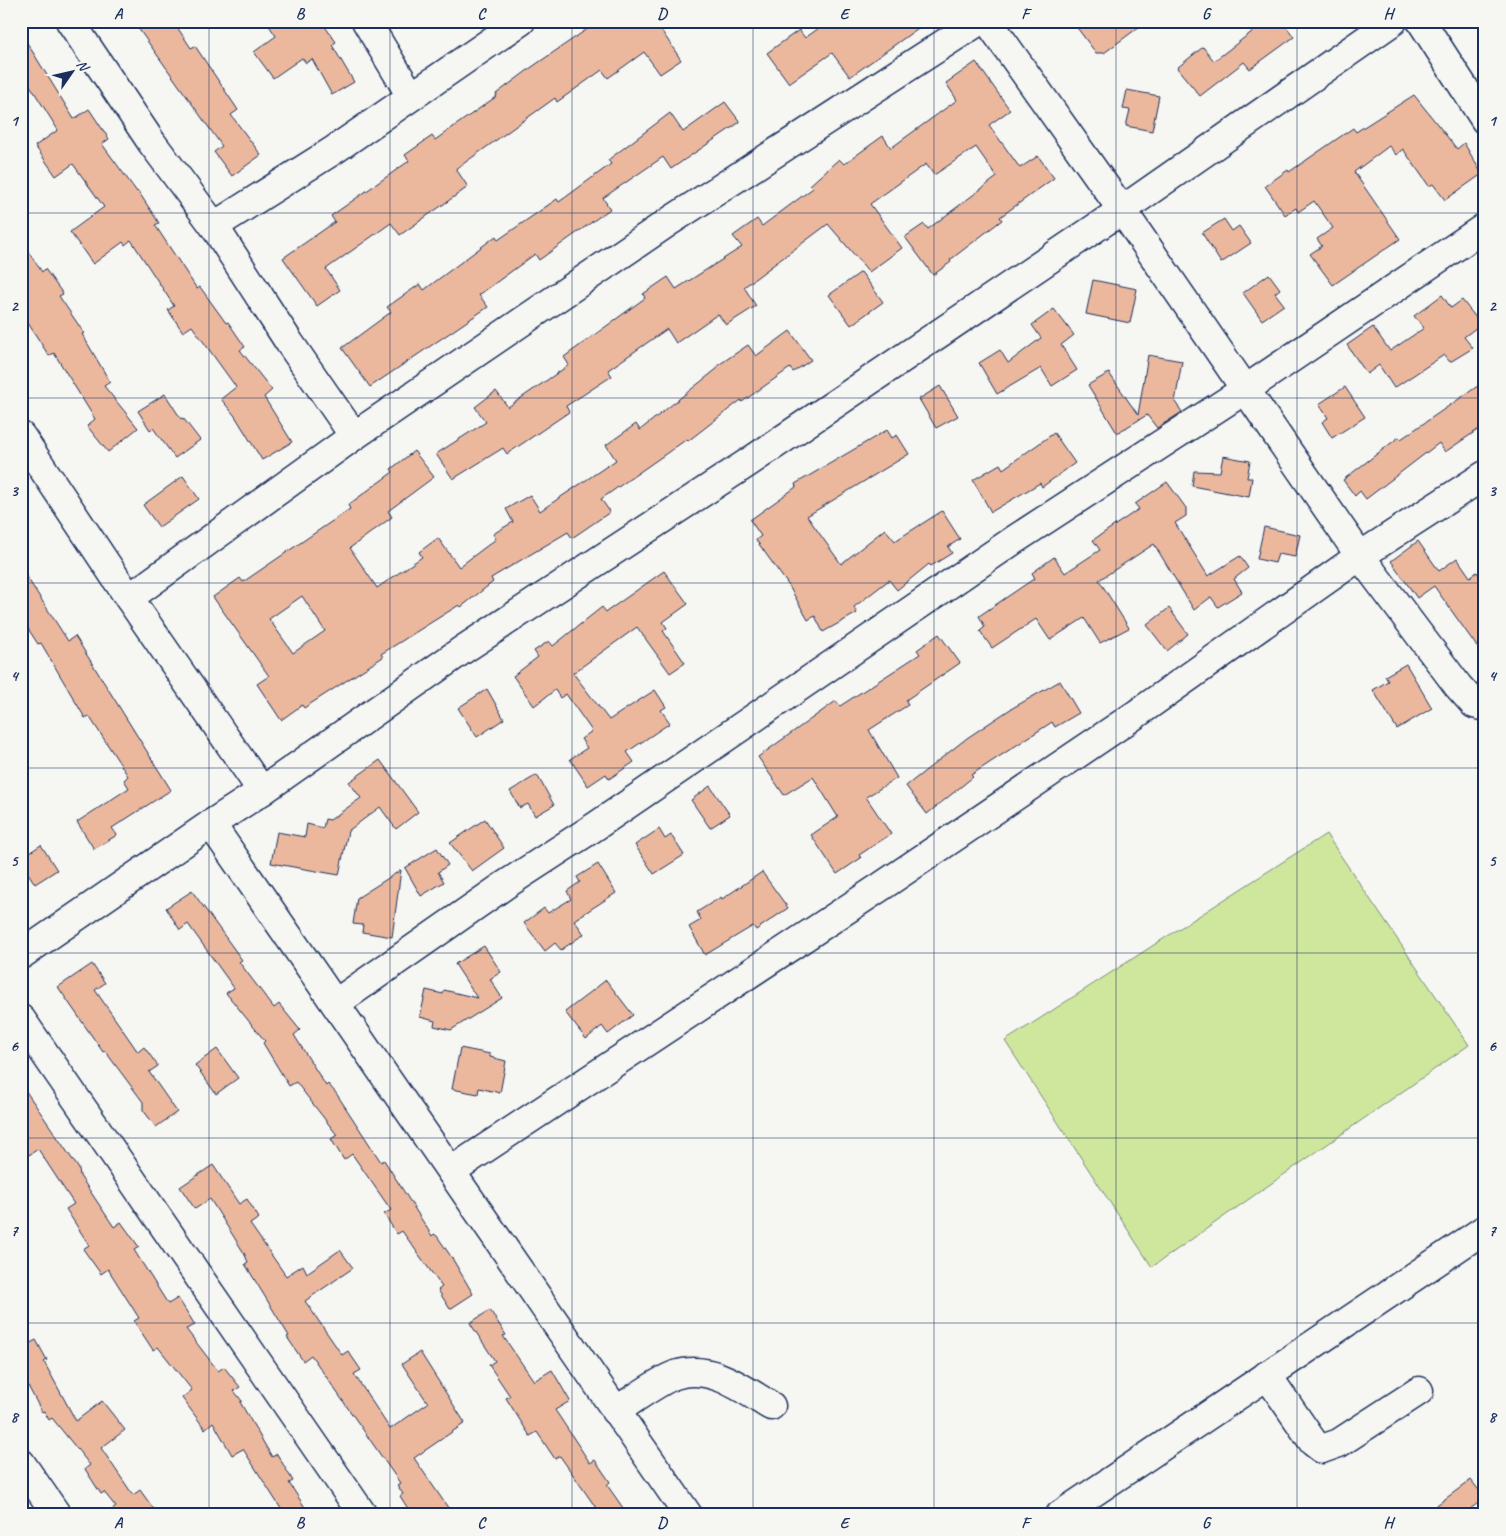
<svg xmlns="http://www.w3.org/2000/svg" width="1506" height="1536" font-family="Caveat,sans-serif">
<rect width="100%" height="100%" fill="#f6f6f2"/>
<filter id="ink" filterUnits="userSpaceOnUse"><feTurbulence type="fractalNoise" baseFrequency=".02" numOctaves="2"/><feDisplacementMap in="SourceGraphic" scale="10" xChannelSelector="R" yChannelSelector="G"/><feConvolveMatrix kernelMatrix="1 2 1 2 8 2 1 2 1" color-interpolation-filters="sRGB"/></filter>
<g filter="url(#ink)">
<polygon fill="#cfe79d" stroke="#758b7e" points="1326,834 1469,1045 1152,1267 1005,1041"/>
<g fill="#ebb89d" stroke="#1b2f5e" fill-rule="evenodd">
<polygon points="133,21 173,21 191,48 195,46 238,110 231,115 261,155 232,176 214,152 222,146"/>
<polygon points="266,21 321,21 336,42 332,45 354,82 332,95 312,59 306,63 302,58 273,78 254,52 276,36"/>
<polygon points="599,21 655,21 681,60 660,74 644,52 608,78 602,70 557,102 555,98 456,169 468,187 400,235 391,223 326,269 340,290 317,306 283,258 335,222 331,216 409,161 405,155 432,136 435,140 497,96 496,94 532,67"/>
<polygon points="829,21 928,21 850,77 832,53 789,83 767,53 799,30 805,38"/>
<polygon points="1072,21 1147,21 1104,53 1096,53"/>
<polygon points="1266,21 1282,21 1294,37 1250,69 1244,62 1200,96 1177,68 1203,47 1214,61"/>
<polygon points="21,33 74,119 89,109 109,139 102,144 137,192 138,191 159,223 155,225 197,289 200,287 226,323 228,322 245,347 240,350 272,390 264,397 292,442 262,460 235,416 221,399 236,387 192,326 183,332 168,310 174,306 131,240 125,245 123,242 93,264 70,232 104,207 73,164 56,176 35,146 58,130 21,71"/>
<polygon points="976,62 1010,110 989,125 1020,168 1038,156 1054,178 1000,217 1002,220 950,260 951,262 933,275 905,237 924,224 928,229 997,177 976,147 934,175 926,164 870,204 902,248 869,272 828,224 744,287 756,306 726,325 718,314 676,343 667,329 608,370 612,376 566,406 569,412 507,454 503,448 453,479 436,454 486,422 475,407 496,391 508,407 569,365 564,357 645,298 643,294 668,277 676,289 742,247 733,236 757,219 762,226 813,188 810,185 839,159 844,164 883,136 891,148 957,100 946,83"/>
<polygon points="1127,90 1159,96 1152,131 1126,126 1130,110 1123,109"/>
<polygon points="1414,95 1457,149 1464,143 1482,174 1445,200 1433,184 1429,186 1403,149 1396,155 1389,146 1354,172 1400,239 1333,285 1310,254 1322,246 1317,239 1333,228 1314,201 1298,212 1296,208 1285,215 1265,186 1288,170 1289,172 1353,128 1356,132"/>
<polygon points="725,102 740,122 671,169 663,157 603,198 610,209 539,260 535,254 479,295 488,307 370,387 342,348 391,312 387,307 420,284 424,290 496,236 498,240 557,199 559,202 611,164 608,160 670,113 683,132"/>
<polygon points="1224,219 1232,231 1239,226 1251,243 1221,263 1202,233"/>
<polygon points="21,241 42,272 45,269 63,294 59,296 84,333 82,334 110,382 104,386 138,428 108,452 87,426 95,419 54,353 49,356 21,312"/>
<polygon points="861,272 883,302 851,325 829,295"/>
<polygon points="1269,274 1280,289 1275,293 1284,305 1262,320 1243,293"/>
<polygon points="1093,280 1137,289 1130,323 1086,314"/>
<polygon points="1442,295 1451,308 1462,300 1481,324 1464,337 1473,348 1450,362 1444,355 1394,388 1379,365 1367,374 1347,345 1373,327 1390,351 1424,328 1414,316"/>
<polygon points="1054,309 1074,335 1061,345 1077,370 1052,386 1041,368 997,394 979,363 1000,350 1008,363 1041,338 1032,325"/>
<path d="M 790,331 L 811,360 L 793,372 L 790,368 L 742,402 L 741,400 L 688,441 L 687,439 L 601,499 L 610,512 L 572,538 L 568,532 L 491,578 L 493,582 L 461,607 L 459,605 L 381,654 L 383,657 L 304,708 L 302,705 L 281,720 L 257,684 L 269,676 L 213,597 L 240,578 L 243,582 L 350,509 L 348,505 L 393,472 L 391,469 L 414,451 L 434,477 L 388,511 L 392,517 L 350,548 L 377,588 L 422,557 L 419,552 L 438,538 L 459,567 L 496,539 L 493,534 L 513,522 L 506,509 L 530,495 L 540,511 L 616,460 L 606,445 L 636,424 L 640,430 L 718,368 L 717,366 L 748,345 L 756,356 ZM 302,596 L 325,631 L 293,653 L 269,619 Z"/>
<polygon points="1148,355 1182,361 1175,402 1182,412 1157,428 1147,415 1117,433 1088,385 1109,373 1138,415"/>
<polygon points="1485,381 1485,425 1445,452 1439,443 1366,499 1360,491 1355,496 1343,480 1399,437 1401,439"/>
<polygon points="940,386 958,416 936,428 919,399"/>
<polygon points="1345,387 1365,417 1332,438 1322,422 1328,418 1319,404"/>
<polygon points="165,394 181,419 183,418 200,440 175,458 153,428 150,430 138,411"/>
<polygon points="887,430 892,438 897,435 909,454 807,516 841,564 885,529 895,541 942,511 960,539 948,547 952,553 931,566 929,564 897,590 889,580 854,607 857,613 823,632 815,616 808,620 789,586 756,540 761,536 750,520 796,487 795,484"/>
<polygon points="1054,433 1075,463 1042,487 1040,483 991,512 973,480 1000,464 1003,469"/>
<polygon points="1223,456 1250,461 1247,478 1252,478 1249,497 1192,486 1194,471 1220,472"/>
<polygon points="183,476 199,499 159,527 143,505"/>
<polygon points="1167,482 1186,508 1186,516 1175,523 1208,576 1240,556 1248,568 1234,579 1242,592 1218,607 1211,597 1194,610 1154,544 1099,580 1129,628 1100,643 1084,618 1050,640 1036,619 992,648 980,631 985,627 979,616 1035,578 1032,573 1054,557 1065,573 1100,550 1093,540 1139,509 1135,504"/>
<polygon points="1264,527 1300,535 1295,557 1278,554 1275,563 1257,559"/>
<polygon points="1418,541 1439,571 1457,558 1470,577 1477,572 1485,584 1485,658 1434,586 1417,598 1391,561"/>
<polygon points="21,568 68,641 75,636 171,790 112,828 117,835 94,849 77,822 129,788 124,780 128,776 89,716 85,718 41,643 38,644 21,618"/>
<polygon points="664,571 688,604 663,622 667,628 663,631 685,663 670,673 637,627 573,673 609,720 655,690 666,707 661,710 670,723 627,752 634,762 609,779 606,774 588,786 570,759 587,748 581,739 592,731 566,694 560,698 555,690 534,706 513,676 538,657 534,651 549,641 553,646 602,607 606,612"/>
<polygon points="1169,608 1188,634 1167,651 1147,625"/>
<polygon points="939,634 960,663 906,700 908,705 869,730 897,778 866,797 891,834 859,855 861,858 837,874 811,835 838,817 813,777 784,795 758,757 836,701 840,706 920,654 917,650"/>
<polygon points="1406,664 1432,708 1397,729 1373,690 1388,681 1385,676"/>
<polygon points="1060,681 1079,713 1055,727 1052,722 971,775 973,777 927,814 906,786 967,738 1009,710"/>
<polygon points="487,689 504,719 477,737 458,708"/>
<polygon points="380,760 418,812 396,829 380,807 348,831 339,875 271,863 277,832 305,837 307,824 323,828 325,819 330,820 361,798 349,782"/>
<polygon points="537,775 554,805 535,816 528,804 520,808 510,791"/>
<polygon points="710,786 730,815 710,828 691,800"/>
<polygon points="485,819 504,848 472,871 450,843"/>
<polygon points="659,829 665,839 671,835 684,855 654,874 635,845"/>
<polygon points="41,845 57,870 35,884 21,862 21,858"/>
<polygon points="437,848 448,865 438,872 444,882 421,896 405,868"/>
<polygon points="598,864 616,893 574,920 584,934 561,950 555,943 545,951 524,923 544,908 548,913 571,899 567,891 580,882 577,877"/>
<polygon points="401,870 392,937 362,932 363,925 353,924 357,898"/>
<polygon points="762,872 788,908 756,930 753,926 705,955 689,927 701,920 697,912 721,897 722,899"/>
<polygon points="192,891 242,960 239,962 274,1008 279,1004 300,1030 294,1035 326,1086 328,1084 336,1093 381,1162 384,1160 432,1236 434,1234 437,1236 452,1258 473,1294 450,1309 438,1290 442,1287 402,1231 397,1234 384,1214 391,1210 352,1154 344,1160 331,1139 337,1135 296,1082 289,1086 263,1043 265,1041 226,993 234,988 188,924 180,930 166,908"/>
<polygon points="484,946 501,972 490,979 502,998 451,1030 434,1026 435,1021 420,1017 426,990 443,994 444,990 477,998 455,964"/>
<polygon points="92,964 105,983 95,990 138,1052 144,1047 158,1066 149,1072 177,1112 156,1127 143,1110 143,1102 105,1051 103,1052 58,987"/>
<polygon points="606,980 633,1015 608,1034 602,1026 586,1039 565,1012"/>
<polygon points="460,1048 490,1054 490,1057 506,1061 500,1093 479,1088 478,1094 452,1089"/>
<polygon points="217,1049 238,1078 216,1094 195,1065"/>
<polygon points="21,1084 79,1169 80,1176 114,1227 121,1222 139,1247 134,1250 168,1304 178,1298 195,1325 186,1329 218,1371 224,1367 240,1387 234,1391 242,1401 240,1402 272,1457 277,1454 293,1481 289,1483 310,1515 285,1515 243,1449 232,1455 213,1422 205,1429 182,1398 192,1390 158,1347 153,1350 134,1321 139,1318 108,1269 101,1274 83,1249 89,1245 66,1209 74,1204 38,1149 29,1155 21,1144"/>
<polygon points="213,1165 239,1204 247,1199 259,1218 250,1224 286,1276 303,1265 307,1273 340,1250 353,1268 305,1301 342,1355 348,1351 361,1370 354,1374 390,1429 428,1403 402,1364 420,1352 465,1423 414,1458 453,1515 412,1515 400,1496 403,1494 397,1485 400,1483 311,1355 303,1361 287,1337 289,1336 245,1264 248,1262 244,1253 210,1199 195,1209 180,1187"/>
<polygon points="490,1310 506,1335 503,1336 534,1381 552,1370 570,1401 555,1410 590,1463 595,1460 610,1482 607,1485 628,1515 601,1515 560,1456 555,1459 537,1432 530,1436 506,1398 510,1396 489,1365 495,1361 470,1323"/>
<polygon points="36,1340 47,1360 44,1362 76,1421 102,1401 125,1430 101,1448 133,1495 140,1490 158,1515 105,1515 116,1507 104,1492 101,1494 85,1469 90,1465 52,1418 49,1420 44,1411 42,1412 21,1373 21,1348"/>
<polygon points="1471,1480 1485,1498 1462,1515 1423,1515"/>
</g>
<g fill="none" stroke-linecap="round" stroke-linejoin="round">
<g stroke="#1b2f5e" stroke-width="31">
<g id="minor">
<polyline points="70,21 152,143 214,226 289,342 354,436"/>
<polyline points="366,21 411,96"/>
<polyline points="988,21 1122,210 1360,556 1458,686 1474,704 1485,707"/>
<polyline points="1421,21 1485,120"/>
<polyline points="214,226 334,150 521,21"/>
<polyline points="21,436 129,598 262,791"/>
<polyline points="129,598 354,436 670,221 979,21"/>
<polyline points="211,824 688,1515"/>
<polyline points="21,955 211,824 262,791 464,649 749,462 1122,210 1393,21"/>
<polyline points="336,1003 505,885 596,826 1014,540 1246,389 1485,227"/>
<polyline points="21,1019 363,1515"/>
<polyline points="451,1171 882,886 1135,715 1360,556 1485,475"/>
<polyline points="1267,1375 1313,1442 1322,1449 1339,1443 1419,1391"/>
<path d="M 615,1411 C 632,1401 658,1381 675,1375 C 710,1363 743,1389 771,1406"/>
<polyline points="21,1463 57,1515"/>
<polyline points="1060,1515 1485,1229"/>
</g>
</g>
<use href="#minor" stroke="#f6f6f2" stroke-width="28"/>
</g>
</g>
<path fill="none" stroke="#1b2f5e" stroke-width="1" stroke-opacity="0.55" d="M 209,21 L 209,1515M 390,21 L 390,1515M 572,21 L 572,1515M 753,21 L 753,1515M 934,21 L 934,1515M 1116,21 L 1116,1515M 1297,21 L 1297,1515M 21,213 L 1485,213M 21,398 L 1485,398M 21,583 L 1485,583M 21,768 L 1485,768M 21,953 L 1485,953M 21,1138 L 1485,1138M 21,1323 L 1485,1323"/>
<rect width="1506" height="1536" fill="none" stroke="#f6f6f2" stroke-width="55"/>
<g transform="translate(72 72) rotate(56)" stroke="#f6f6f2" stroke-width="4" paint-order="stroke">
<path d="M0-4L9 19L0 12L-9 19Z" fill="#1b2f5e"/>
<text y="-8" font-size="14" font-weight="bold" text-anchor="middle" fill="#1b2f5e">N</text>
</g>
<rect x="28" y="28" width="1450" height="1480" fill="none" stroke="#1b2f5e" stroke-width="2"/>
<g font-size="16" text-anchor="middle" font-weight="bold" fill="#1b2f5e">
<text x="118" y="19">A</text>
<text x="300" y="19">B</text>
<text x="481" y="19">C</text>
<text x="662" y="19">D</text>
<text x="844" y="19">E</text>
<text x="1025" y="19">F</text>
<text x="1206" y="19">G</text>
<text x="1388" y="19">H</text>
<text x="14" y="126">1</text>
<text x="1492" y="126">1</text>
<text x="14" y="311">2</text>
<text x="1492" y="311">2</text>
<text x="14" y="496">3</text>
<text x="1492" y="496">3</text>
<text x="14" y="681">4</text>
<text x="1492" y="681">4</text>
<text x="14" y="866">5</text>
<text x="1492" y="866">5</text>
<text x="14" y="1051">6</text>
<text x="1492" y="1051">6</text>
<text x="14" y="1236">7</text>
<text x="1492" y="1236">7</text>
<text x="14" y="1422">8</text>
<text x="1492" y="1422">8</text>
<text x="118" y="1528">A</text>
<text x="300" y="1528">B</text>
<text x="481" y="1528">C</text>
<text x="662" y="1528">D</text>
<text x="844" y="1528">E</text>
<text x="1025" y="1528">F</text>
<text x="1206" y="1528">G</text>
<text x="1388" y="1528">H</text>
</g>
</svg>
